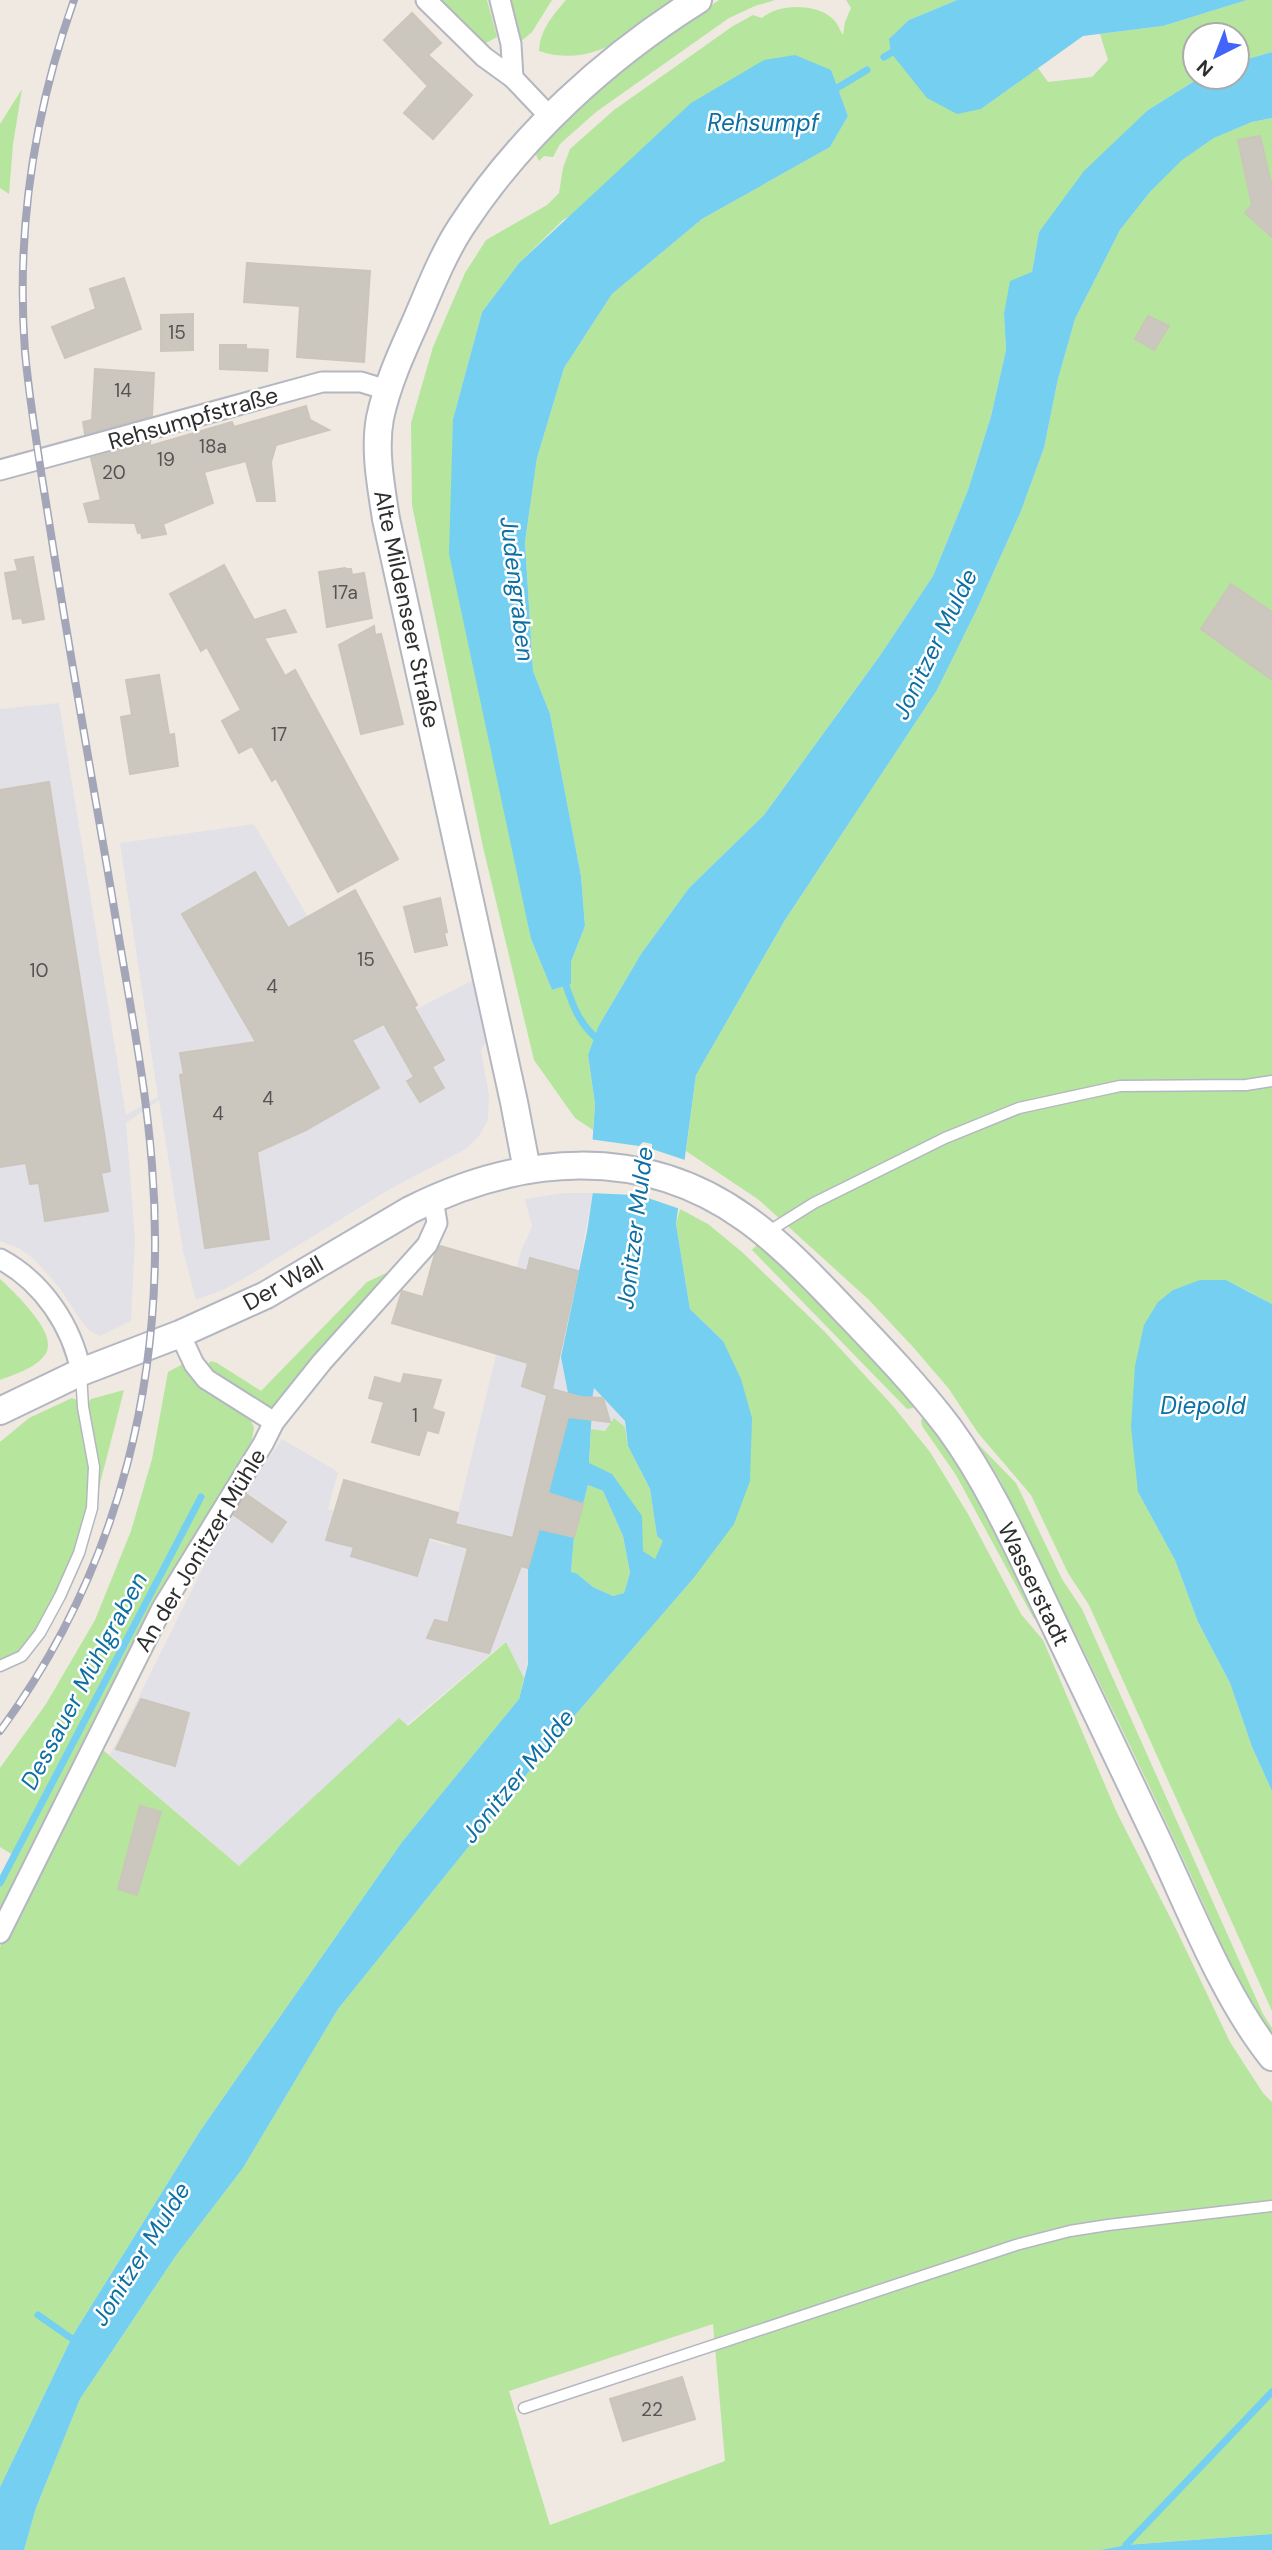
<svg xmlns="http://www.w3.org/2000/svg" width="1272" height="2550" font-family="'DM Sans',sans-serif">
<rect width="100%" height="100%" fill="#efe9e1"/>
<g fill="#e3e1e8">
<polygon points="59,703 126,1115 158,1097 120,843 254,824 374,1031 477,978 486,1041 481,1051 489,1095 488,1120 479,1136 466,1149 390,1189 248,1276 223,1290 196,1300 183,1251 159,1100 126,1123 135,1239 131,1321 100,1336 89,1330 82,1322 59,1287 34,1259 18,1248 0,1241 0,709"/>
<polygon points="564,1193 593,1193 565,1338 594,1388 625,1421 625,1427 614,1418 605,1431 591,1429 548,1493 583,1504 574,1537 557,1532 524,1678 505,1642 239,1866 110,1755 228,1517 282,1439 338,1472 328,1509 450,1546 521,1251 532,1227 525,1199"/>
</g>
<g fill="#b6e59e" fill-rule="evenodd">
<polygon points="437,0 487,0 497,37 482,45"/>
<polygon points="510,0 552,0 532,32 519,43"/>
<path d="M 566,0 L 679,0 C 637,29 595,70 539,51 C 540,30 553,15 566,0 Z"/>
<polygon points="719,0 775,0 755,6 729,18 596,112 560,144 553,157 544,156 539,161 536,155 543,141 615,74"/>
<path d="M 846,0 L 957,0 L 909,20 L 981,109 L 1038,68 L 1048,82 L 1092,77 L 1108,60 L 1100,34 L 1163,26 L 1247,0 L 1272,0 L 1272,52 L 1237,62 L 1237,35 L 1195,35 L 1195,77 L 1201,77 L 1148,110 L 1039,232 L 1032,272 L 1004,314 L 1006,350 L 991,416 L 968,490 L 933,576 L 879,657 L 764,815 L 689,888 L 641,954 L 598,1027 L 588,1055 L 595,1104 L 593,1130 L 575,1118 L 534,1060 L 483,847 L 412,505 L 411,423 L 433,347 L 465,273 L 486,240 L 547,205 L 559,193 L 563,168 L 570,149 L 614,110 L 733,26 L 753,15 L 762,18 C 779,3 818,3 834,20 C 838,24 840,31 843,35 L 845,22 L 851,8 ZM 830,70 L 848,116 L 830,147 L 702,219 L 612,294 L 564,368 L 537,458 L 525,542 L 533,671 L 550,714 L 581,876 L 585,926 L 571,962 L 571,984 L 552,990 L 531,939 L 520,882 L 453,419 L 482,312 L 519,263 L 563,220 Z"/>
<polygon points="22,89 13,144 9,194 0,188 0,124"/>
<path d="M 1272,118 L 1272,1304 C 1227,1280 1223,1272 1173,1290 L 1138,1492 L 1175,1560 L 1198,1622 L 1230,1683 L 1252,1747 L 1272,1791 L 1272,2011 L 1089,1605 L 1068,1573 L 1031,1495 L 978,1433 L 949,1389 L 914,1348 L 869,1300 L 759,1200 L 686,1151 L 696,1075 L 785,920 L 937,690 L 977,609 L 1021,511 L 1044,448 L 1058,379 L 1075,319 L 1120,230 L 1150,192 L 1181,160 L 1214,138 L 1252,122 Z"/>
<path d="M 680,1209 L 708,1224 L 742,1252 L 824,1331 L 893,1406 L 930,1452 L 968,1514 L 1021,1614 L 1043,1640 L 1117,1813 L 1175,1927 L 1230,2042 L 1263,2093 L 1272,2102 L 1272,2534 L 1126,2545 L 1100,2550 L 24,2550 L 36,2508 L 80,2399 L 175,2257 L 243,2168 L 338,2009 L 564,1728 L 692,1580 L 723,1341 L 690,1309 L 676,1224 ZM 713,2324 L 725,2461 L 550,2525 L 509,2391 Z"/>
<polygon points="757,1245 794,1279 901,1388 915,1404 913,1408 907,1409 752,1250"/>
<polygon points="399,1267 281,1404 273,1408 265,1407 214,1373 207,1365 211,1361 217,1363 261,1391 367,1282"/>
<path d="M 0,1279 C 13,1291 56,1331 47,1351 C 40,1367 15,1374 0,1380 Z"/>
<polygon points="183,1364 194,1379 249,1417 254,1427 252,1440 166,1587 89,1738 239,1866 399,1718 408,1726 506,1642 524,1678 519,1699 402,1842 200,2131 73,2335 0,2487 0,1947 49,1845 0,1916 0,1882 13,1855 0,1847 0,1768 46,1704 95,1620 131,1531 152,1459 168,1372"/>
<polygon points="124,1390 95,1503 100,1475 88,1403 91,1399"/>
<polygon points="72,1398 77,1400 90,1463 89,1499 77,1551 47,1615 20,1652 0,1661 0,1442 29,1418"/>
<path d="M 925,1417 C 977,1483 1011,1560 1048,1635 L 1033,1617 L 956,1475 L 922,1426 L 921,1420 Z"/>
<polygon points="614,1418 625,1427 628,1446 650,1489 657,1536 664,1541 655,1560 643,1551 589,1464 591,1429 605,1431"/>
<path d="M 978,1444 L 1016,1483 L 1062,1579 L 1082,1609 L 1263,2014 L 1272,2028 L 1272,2040 C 1232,1977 1206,1906 1174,1839 C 1118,1718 1058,1599 1000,1480 Z"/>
<polygon points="588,1485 603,1491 623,1536 630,1573 624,1593 613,1596 593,1587 576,1573 571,1572 574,1537"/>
</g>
<g fill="#75cff0">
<polygon points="957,0 1247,0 1163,26 1083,36 981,109 957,114 927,98 891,53 889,39 909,20"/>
<polygon points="1272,52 1272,118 1252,122 1214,138 1182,160 1150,192 1120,230 1075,319 1058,379 1044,448 1021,511 977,609 937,690 785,920 696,1075 676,1224 690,1309 723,1341 741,1379 752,1418 750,1481 734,1524 692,1580 564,1728 338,2009 243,2168 175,2257 80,2399 36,2508 24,2550 0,2550 0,2487 73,2335 200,2131 402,1842 519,1699 528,1664 528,1568 539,1529 574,1537 571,1572 576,1573 593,1587 613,1596 624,1593 630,1573 623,1536 603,1491 588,1485 583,1504 548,1493 572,1401 592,1408 589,1463 612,1474 642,1516 643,1551 655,1559 663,1541 657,1536 650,1489 628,1446 625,1421 594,1388 592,1399 568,1393 561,1357 587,1232 594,1185 592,1148 595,1104 588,1055 598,1027 641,954 689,888 764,815 879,657 933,576 968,490 991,416 1006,350 1004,314 1010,281 1032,272 1039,232 1084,171 1148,110 1201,77 1237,77 1237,62"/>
<polygon points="795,55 831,70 848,116 830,147 702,219 612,294 564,368 537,458 525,542 533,671 550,714 581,876 585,926 571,962 571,984 552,990 531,939 449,554 453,419 482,312 519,263 691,103 764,60"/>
<polygon points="1200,1280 1226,1280 1272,1304 1272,1791 1252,1747 1230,1683 1198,1622 1175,1560 1138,1492 1131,1427 1135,1366 1144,1325 1158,1302 1173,1290"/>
<polygon points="1272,2534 1272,2550 1100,2550 1126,2545"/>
</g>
<polygon fill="#efe9e1" points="589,1139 639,1146 643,1142 652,1144 652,1149 688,1161 683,1210 648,1198 643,1203 636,1201 634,1195 590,1193"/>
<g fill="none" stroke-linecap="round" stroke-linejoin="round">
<g stroke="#75cff0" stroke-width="7">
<polyline points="884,57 891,53"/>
<polyline points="832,91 867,70"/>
<path d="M 564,979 C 571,1002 580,1028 602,1042"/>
<polyline points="0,1883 201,1497"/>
<polyline points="38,2315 78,2343"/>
<polyline points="1126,2545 1272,2392"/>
</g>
</g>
<g fill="#cbc7bf" stroke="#cbc5ba" stroke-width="2">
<polygon points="412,13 441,43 428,55 472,95 433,139 404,113 428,86 384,40"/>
<polygon points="1260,136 1272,187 1272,237 1245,213 1252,205 1238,140"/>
<polygon points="247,263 370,271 364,362 297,357 300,306 244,302"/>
<polygon points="124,278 141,329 65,358 52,327 96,309 90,289"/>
<polygon points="193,314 193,350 161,351 161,315"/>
<polygon points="1148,316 1169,326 1154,350 1135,339"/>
<polygon points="220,345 246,345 246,349 268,350 267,371 220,369"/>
<polygon points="95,369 154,373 152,416 85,434 83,422 92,420"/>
<polygon points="306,406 310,420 329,430 276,445 271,462 275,501 257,501 246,461 204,472 213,503 163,524 166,534 142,538 141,532 138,533 135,523 89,522 84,504 101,500 91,458 150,442 150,446 232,422 234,427"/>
<polygon points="33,557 44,619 23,623 22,618 13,619 5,573 18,571 15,560"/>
<polygon points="224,565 254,620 285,610 296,632 264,638 285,676 295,670 398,859 338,892 276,778 272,781 252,746 239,753 222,721 241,710 207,647 201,651 170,594"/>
<polygon points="345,568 346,569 351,569 352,575 364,573 372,618 327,627 319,572"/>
<polygon points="1231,584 1272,612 1272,680 1201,629"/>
<polygon points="374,626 375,635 381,634 403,724 361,734 339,645"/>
<polygon points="159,675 169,735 174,734 178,766 130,774 121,717 132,715 126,680"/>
<polygon points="49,782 110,1171 101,1173 108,1211 45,1221 39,1183 30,1184 26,1163 0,1167 0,790"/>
<polygon points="255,872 288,928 355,890 417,1005 414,1007 444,1060 432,1067 444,1088 420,1102 407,1081 414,1077 384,1024 352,1040 379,1088 306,1130 257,1152 269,1239 205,1248 180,1075 184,1074 180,1053 256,1042 182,914"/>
<polygon points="440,898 447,932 444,933 447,945 415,952 404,907"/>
<polygon points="440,1246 527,1271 530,1258 578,1271 552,1389 580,1397 603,1398 610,1422 568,1417 548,1493 583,1504 574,1537 539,1529 528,1568 521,1566 489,1653 427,1638 435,1620 448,1623 468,1548 429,1537 417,1576 351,1556 354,1547 326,1540 344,1480 458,1513 455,1524 513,1538 547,1395 522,1386 528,1363 392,1323 402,1291 423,1297 435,1254"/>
<polygon points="404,1374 441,1380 432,1409 444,1413 438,1433 427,1430 419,1455 372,1442 384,1402 369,1398 375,1377 401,1384"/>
<polygon points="246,1494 286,1522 272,1542 234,1515"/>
<polygon points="141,1699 189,1713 175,1766 116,1749"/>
<polygon points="140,1806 161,1812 137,1895 118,1889"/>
<polygon points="682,2377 695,2419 623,2441 610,2399"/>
</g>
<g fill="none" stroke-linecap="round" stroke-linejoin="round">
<g stroke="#b4b7c1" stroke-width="13">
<g id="service">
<polyline points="766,1233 814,1203 945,1138 1019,1108 1120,1086 1246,1085 1272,1081"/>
<polyline points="0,1666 22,1656 40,1633 60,1596 79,1553 92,1508 94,1467 83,1407 81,1373"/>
<polyline points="524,2408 1016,2245 1070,2231 1108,2225 1272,2206"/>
</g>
</g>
<g stroke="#b4b7c1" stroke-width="23">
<g id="minor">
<polyline points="426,0 484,57 513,78 551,118"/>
<polyline points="500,0 511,44 513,78"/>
<polyline points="0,470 322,382 361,382 387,390"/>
<path d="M 0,1259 C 43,1282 72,1326 81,1372"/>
<polyline points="180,1334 194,1364 206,1379 274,1422"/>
<polyline points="0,1933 162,1608 263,1444 274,1422 322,1362 427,1245 437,1223 433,1199"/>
</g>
</g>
<g stroke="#b4b7c1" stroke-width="30">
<g id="secondary">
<path d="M 527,1170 L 514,1102 L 386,519 C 381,486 374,450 380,418 C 387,385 401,354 415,323 C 429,291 442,256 461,227 C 520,136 607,57 698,0"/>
<path d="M 0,1411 L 81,1372 L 180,1334 L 266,1295 L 410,1210 C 519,1155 641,1144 745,1218 C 775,1239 801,1265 826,1291 C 868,1335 912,1379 949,1428 C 989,1483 1017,1546 1046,1607 C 1082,1683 1118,1759 1155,1835 C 1189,1906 1223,1996 1272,2057"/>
</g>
</g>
<use href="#service" stroke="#fff" stroke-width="10"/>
<use href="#minor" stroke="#fff" stroke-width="19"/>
<use href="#secondary" stroke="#fff" stroke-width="26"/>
<g stroke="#a3a6b8" stroke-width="8">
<path id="rail" d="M 0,1731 C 122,1565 168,1369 152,1165 C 146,1085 130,1006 117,926 C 96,800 73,673 53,547 C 43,482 31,417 25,352 C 16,232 34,113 74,0"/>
</g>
<use href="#rail" stroke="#fff" stroke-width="5" stroke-dasharray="16" stroke-linecap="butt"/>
</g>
<g text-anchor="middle" stroke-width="5" stroke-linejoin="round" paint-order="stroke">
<g font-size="19" fill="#555452">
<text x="177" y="339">15</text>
<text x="123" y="397">14</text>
<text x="213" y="453">18a</text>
<text x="166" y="466">19</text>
<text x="114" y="479">20</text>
<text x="345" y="599">17a</text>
<text x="279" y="741">17</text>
<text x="366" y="966">15</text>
<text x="39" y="977">10</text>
<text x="272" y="993">4</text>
<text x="268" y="1105">4</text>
<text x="218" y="1120">4</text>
<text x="415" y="1422">1</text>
<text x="652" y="2416">22</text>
</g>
<g font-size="23" fill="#2e2e2e" stroke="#fff">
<text transform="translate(193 418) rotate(-16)" y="8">Rehsumpfstraße</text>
<text transform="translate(407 609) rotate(78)" y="8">Alte Mildenseer Straße</text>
<text transform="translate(283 1283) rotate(-29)" y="8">Der Wall</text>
<text transform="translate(200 1550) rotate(-59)" y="8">An der Jonitzer Mühle</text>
<text transform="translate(1034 1584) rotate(64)" y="8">Wasserstadt</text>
</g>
<g font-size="24" font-style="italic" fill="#0d6fa3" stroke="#fff">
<text x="763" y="131">Rehsumpf</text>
<text transform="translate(517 589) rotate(83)" y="8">Judengraben</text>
<text transform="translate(935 644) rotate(-64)" y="8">Jonitzer Mulde</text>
<text transform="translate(635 1228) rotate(-83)" y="8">Jonitzer Mulde</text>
<text x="1203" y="1414">Diepold</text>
<text transform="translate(84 1681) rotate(-62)" y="8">Dessauer Mühlgraben</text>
<text transform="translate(518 1776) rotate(-51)" y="8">Jonitzer Mulde</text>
<text transform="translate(141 2254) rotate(-58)" y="8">Jonitzer Mulde</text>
</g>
</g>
<g transform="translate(1216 56) rotate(222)"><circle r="33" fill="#ffffff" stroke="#ababab" stroke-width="2"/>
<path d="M0-5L12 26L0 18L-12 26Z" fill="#4264fb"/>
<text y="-10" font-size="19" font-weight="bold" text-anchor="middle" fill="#2e2e2e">N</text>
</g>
</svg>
